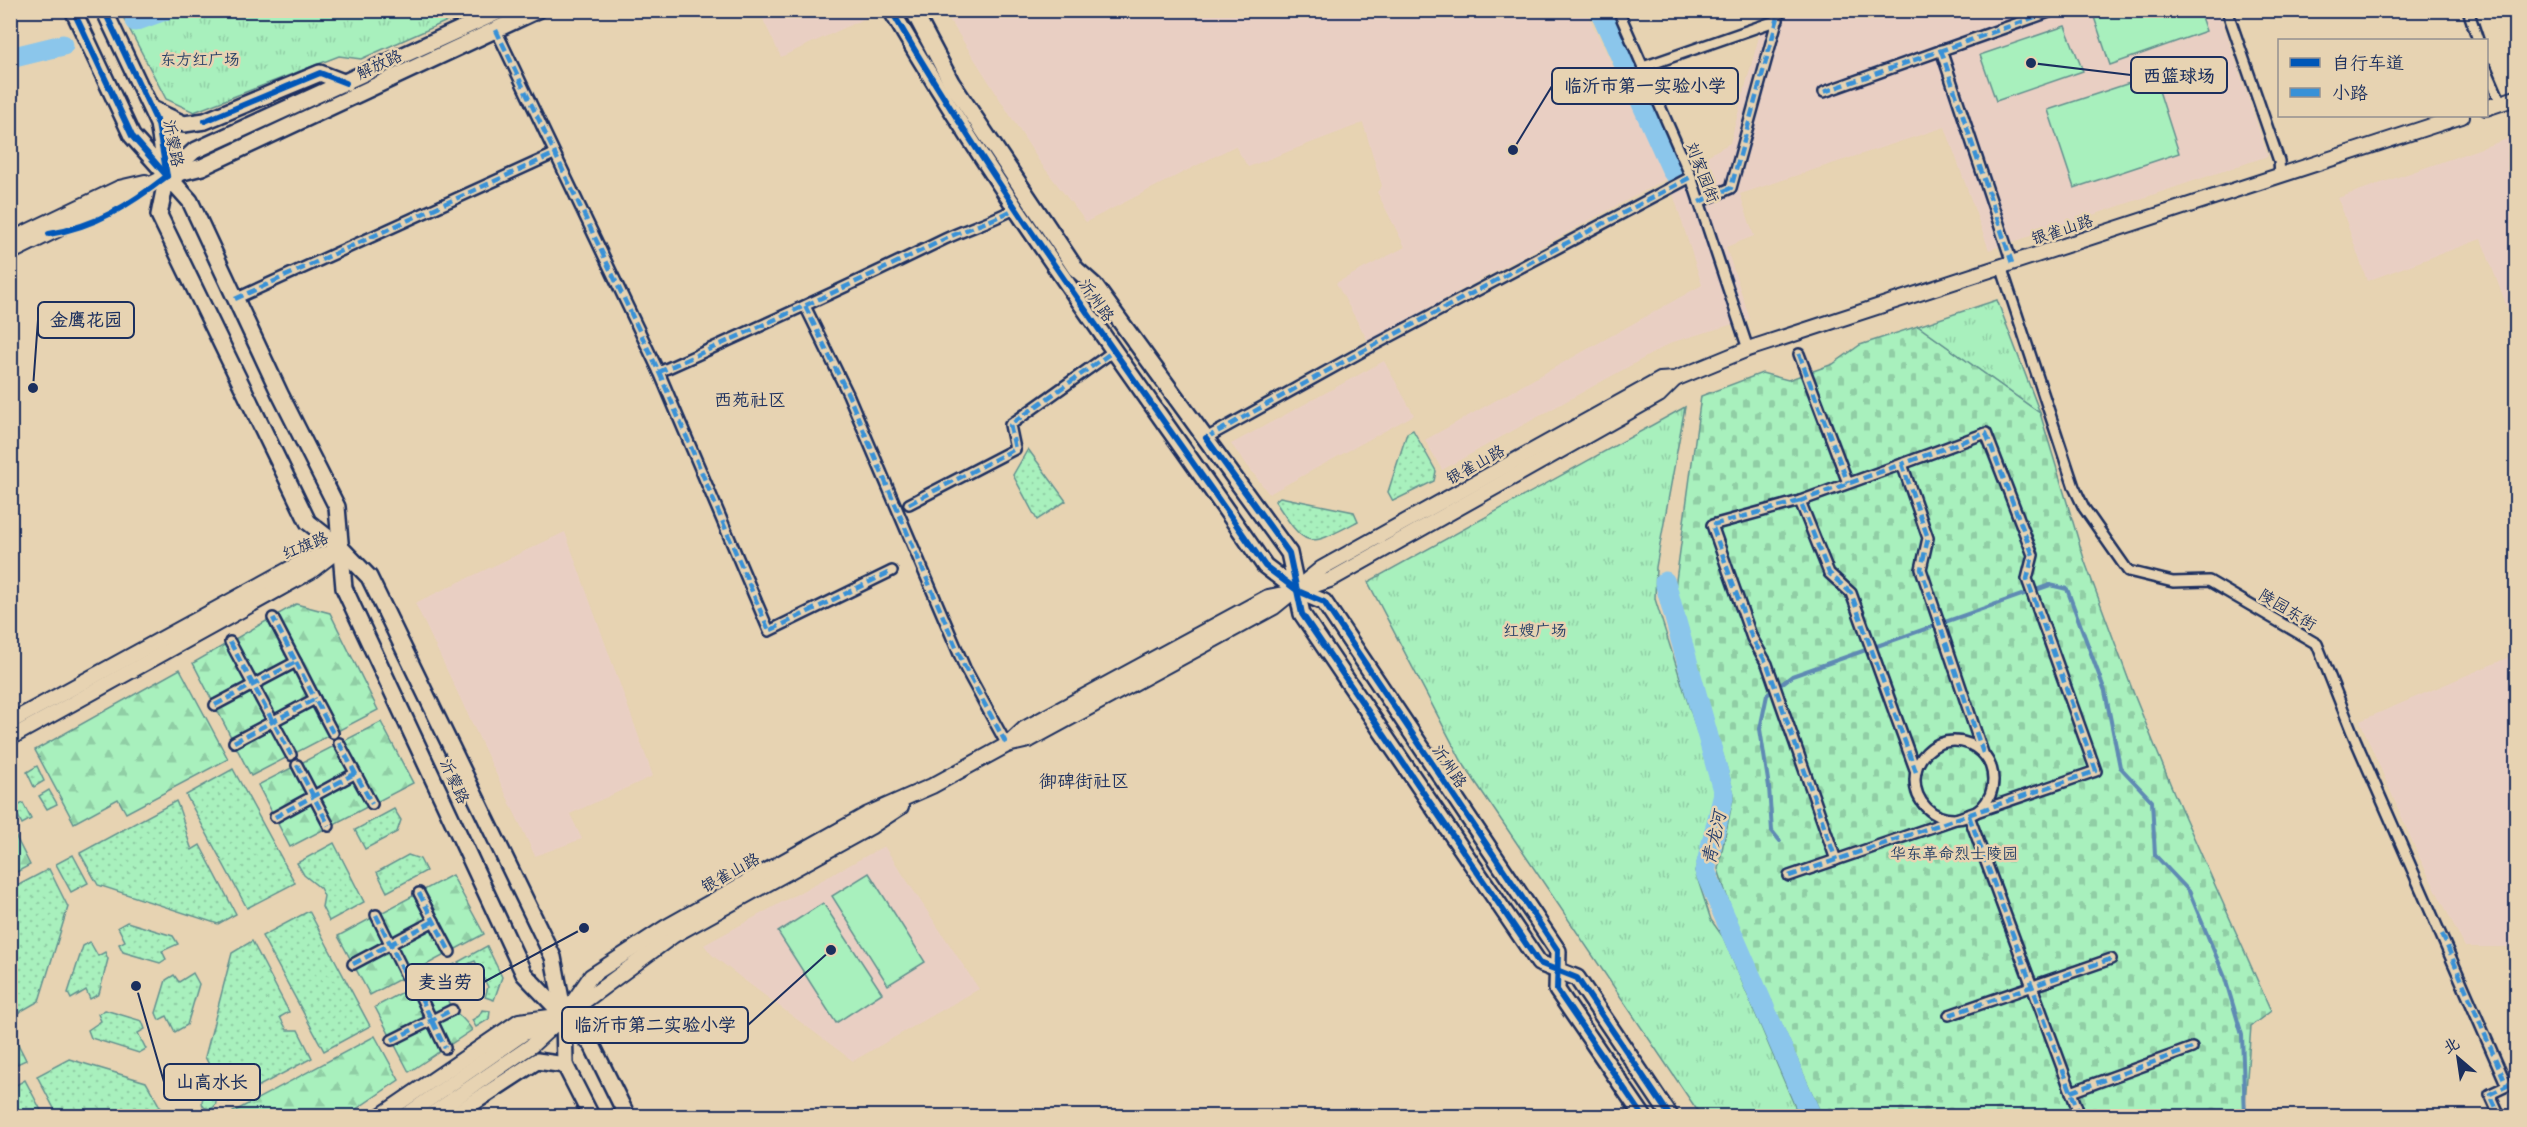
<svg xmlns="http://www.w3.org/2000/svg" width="2527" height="1127" font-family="'Shantell Sans','LXGW WenKai TC',sans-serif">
<defs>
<pattern id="grass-dots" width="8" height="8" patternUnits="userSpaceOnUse" patternTransform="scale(1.5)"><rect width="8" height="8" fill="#a8f0bd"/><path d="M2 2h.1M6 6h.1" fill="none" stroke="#90cea5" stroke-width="1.8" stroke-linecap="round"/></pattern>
<pattern id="forest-firs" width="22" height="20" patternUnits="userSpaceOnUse" patternTransform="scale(1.5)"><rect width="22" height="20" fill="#a8f0bd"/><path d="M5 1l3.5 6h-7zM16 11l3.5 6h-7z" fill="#90cea5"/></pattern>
<pattern id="cemetery-stones" width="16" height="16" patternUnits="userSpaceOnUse" patternTransform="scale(1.5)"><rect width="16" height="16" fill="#a8f0bd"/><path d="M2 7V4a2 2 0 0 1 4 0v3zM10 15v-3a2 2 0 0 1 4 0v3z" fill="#90cea5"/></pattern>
<pattern id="park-tufts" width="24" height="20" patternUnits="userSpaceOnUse" patternTransform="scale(1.5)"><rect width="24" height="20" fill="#a8f0bd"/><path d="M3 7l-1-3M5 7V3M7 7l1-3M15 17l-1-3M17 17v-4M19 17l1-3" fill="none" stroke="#90cea5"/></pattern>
</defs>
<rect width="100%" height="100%" fill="#e7d3b2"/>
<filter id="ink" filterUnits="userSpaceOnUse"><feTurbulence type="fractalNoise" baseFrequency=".0167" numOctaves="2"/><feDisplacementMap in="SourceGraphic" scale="12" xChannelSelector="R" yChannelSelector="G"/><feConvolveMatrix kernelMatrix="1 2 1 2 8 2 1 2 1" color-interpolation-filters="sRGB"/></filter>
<g filter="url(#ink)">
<g fill="#e9cfc3">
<polygon points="759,11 862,11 866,18 781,57"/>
<polygon points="944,11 1586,11 1668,178 1730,143 1766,11 2219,11 2268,156 1989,250 1945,127 1740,194 1754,236 1726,247 1750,319 1673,342 1442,470 1425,440 1702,285 1668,178 1368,341 1336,283 1405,247 1377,192 1382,186 1363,123 1248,167 1235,146 1086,222 1039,161"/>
<polygon points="2516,136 2516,330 2481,239 2367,281 2338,198"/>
<polygon points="1384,361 1414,415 1269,494 1231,444"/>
<polygon points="565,532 653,776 570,814 582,839 535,856 415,603"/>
<polygon points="2516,654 2516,944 2509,947 2465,947 2419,857 2360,721"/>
<polygon points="884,846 979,989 853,1061 744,980 712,955 704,945"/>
</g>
<g fill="url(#grass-dots)" stroke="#62908e" stroke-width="1.5">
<polygon points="1413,430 1436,471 1434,481 1393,501 1388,492 1407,433"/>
<polygon points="1028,449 1066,501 1037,520 1013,475"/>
<path d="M 1280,497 L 1354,512 L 1358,521 C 1307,548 1307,550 1275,501 Z"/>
<polygon points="37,766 44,781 34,787 27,772"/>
<polygon points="233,769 295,883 247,908 186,795"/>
<polygon points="49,790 57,804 47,809 39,796"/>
<path d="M 176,801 C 184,818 185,833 192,850 L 200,845 L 236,914 L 218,924 L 98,885 L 80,853 Z"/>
<polygon points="23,803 31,819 22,824 14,808"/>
<polygon points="394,809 401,820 397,832 365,849 355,830"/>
<polygon points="334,843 364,902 329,921 322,907 324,896 320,888 304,875 297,863"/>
<polygon points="73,855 88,883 71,892 56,864"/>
<polygon points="408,855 420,859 426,871 387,892 377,872"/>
<polygon points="49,869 68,907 39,1001 11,1017 11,889"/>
<polygon points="309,911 370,1026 324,1051 262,936"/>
<polygon points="127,922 173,936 178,944 162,951 166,959 160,963 123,952 119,944 125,941 118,927"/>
<polygon points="252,941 289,1012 280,1017 287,1030 298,1030 312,1058 229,1102 205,1057 232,953"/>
<polygon points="90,942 98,956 105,952 108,959 99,994 90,999 86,990 71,999 68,993 83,946"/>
<polygon points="487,946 502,977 494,1000 485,997 488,987 475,961 461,967 458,962"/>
<polygon points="193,973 199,984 187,1025 175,1032 167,1016 159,1020 156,1013 166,980 174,975 179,982"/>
<polygon points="105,1010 142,1021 145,1029 138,1033 146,1049 139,1053 91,1038 88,1030 101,1021 98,1014"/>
<polygon points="482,1010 490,1011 489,1019 476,1027 472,1020 479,1016"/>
<polygon points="14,1036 26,1060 17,1064 11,1050 11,1038"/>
<polygon points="69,1059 146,1082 165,1116 58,1116 37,1076"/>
<polygon points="25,1080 44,1116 11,1116 11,1088"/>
<circle cx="209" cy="1102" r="7"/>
</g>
<g fill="url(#forest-firs)" stroke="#62908e" stroke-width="1.5">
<polygon points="296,604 330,613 378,710 251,776 193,663"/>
<polygon points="180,669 228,759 126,813 118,799 74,823 35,750"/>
<polygon points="381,722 413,783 290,847 258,785"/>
<polygon points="11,827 30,865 11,875 10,875"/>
<polygon points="452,875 484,934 370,995 338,936"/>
<path d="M 455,964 L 460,973 L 448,982 C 442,1011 459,1009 472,1030 L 409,1072 L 375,1007 Z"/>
<polygon points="375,1036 399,1080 346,1116 235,1116 233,1112"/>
</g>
<polygon fill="url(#cemetery-stones)" stroke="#62908e" stroke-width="1.5" points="1918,326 2040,413 2085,562 2135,697 2174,793 2271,1011 2251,1026 2244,1116 1822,1116 1732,912 1718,869 1734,794 1675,588 1701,396 1762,373 1788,380 1833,364 1860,345"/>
<g fill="url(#park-tufts)" stroke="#62908e" stroke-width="1.5">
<polygon points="120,11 470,11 361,59 339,56 194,112 166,99"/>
<polygon points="1997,300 2040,413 1918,326"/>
<polygon points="1685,407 1656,567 1655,599 1717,794 1695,871 1711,920 1723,937 1799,1116 1701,1116 1462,762 1368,582"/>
</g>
<g fill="#a8f0bd" stroke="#62908e" stroke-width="1.5">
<polygon points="2112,10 2199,11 2206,31 2110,65 2094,17"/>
<polygon points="2065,26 2083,71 1996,101 1980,55"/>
<polygon points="2154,75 2179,153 2074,188 2048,110"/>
<polygon points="869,873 925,962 888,985 832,896"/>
<polygon points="823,903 882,993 836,1023 778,932"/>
</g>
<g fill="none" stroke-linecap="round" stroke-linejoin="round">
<polyline stroke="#5e8ab3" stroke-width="4" points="1780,841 1772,831 1769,787 1760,729 1767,695 1792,676 2050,585 2067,589 2105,691 2120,767 2152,801 2155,855 2189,891 2224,975 2242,1035 2245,1116"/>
<g stroke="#8bc6eb" stroke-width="21">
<polyline points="1600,10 1673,172"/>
<polyline points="135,21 165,10"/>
<polyline points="10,58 63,45"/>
<polyline points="1665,582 1724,794 1705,871 1811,1116"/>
</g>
<g stroke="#1b2f5e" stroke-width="14">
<g id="street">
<polyline points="1618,10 1691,177 1748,349"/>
<polyline points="2227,10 2279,161 2280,175"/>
<polyline points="2468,10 2478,40"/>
<path d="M 496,30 L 659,372 C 755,329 851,285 945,239 C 968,228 993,221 1016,208"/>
<polyline points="1941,50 2012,263"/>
<polyline points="1643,67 1778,20"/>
<polyline points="2486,68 2501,103"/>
<polyline points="1824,92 2055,10"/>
<polyline points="1699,202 1731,188 1780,10"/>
<polyline points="2001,266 2074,487 2084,508 2128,571 2173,582 2209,581 2317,644 2352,732 2507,1086 2490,1094 2500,1116"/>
<polyline points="235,299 554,154"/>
<polyline points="805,306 848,394 965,668 1007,745"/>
<polyline points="1799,354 1848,483"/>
<polyline points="659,372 769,631 892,571"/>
<polyline points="1206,438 1365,350 1691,177"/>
<polyline points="1800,501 1712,525 1752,638 1767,664 1836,860"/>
<polyline points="909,504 1015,449 1010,425 1115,350"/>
<polyline points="230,642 291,755"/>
<polyline points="296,662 315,699"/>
<polyline points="215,705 296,662 273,618"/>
<circle cx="1954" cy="780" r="39"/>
<polyline points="234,742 315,699 333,733"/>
<polyline points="339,743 372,804"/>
<polyline points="297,765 329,826"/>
<polyline points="1916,772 1851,593 1829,573 1800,501 1902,464 1928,538 1921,569 1983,753"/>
<polyline points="1969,816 2080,1116"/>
<polyline points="275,817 354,774"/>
<polyline points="1789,876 2096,771 2027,579 2033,555 1986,433 1902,464"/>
<polyline points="419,893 450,952"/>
<polyline points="376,915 406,976"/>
<polyline points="353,964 434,921"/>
<polyline points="415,985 445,1048"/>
<polyline points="1949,1015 2111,959"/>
<polyline points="392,1040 452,1010"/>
<polyline points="2071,1092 2192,1048"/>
</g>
</g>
<g stroke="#1b2f5e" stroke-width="18">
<g id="secondary">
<polyline points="2486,108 2516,98"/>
<polyline points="10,240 119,188 145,182"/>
<polyline points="10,253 167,176"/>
<polyline points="10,722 304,561 331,552"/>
<polyline points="10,738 310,572 341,548"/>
<polyline points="1007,745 1029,740 1274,607 1322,568 1660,380 1675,379 1748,349 2462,116"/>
<polyline points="571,1011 674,935 872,826 901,807"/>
<polyline points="380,1116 519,1021 550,1017"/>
<polyline points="405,1116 524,1033 564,1015 591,976 666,927 866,815 932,786 1007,745 1024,729 1268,597 1298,591 1330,580 1659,395 1675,379"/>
<polyline points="429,1116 531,1046 556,1023"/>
</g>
</g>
<g stroke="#1b2f5e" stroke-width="20">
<g id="primary">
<polyline points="73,10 132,136 190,201 280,394 337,507 344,588 524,974 592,1045 627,1116"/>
<polyline points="104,10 158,124 167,176 159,215 308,522 341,548 369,577 553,957 564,1015 565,1065 591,1116"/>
<path d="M 891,10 C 1003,203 1138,382 1265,566 L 1298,591 L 1324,602 L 1558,951 L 1557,990 L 1643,1116"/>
<polyline points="913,10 951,82 1076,269 1094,285 1289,553 1302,614 1539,963 1577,978 1670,1116"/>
<polyline points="152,109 184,124 205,121 320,73 346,83"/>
<polyline points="169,174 194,151 502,10"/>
<polyline points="167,176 202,167 538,10"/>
<polyline points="453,1116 537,1061 565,1065"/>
</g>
</g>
<use href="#street" stroke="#e7d3b2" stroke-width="9"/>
<use href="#secondary" stroke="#e7d3b2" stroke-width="14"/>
<use href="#primary" stroke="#e7d3b2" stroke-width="15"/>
<g stroke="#3891d7" stroke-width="4.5" stroke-dasharray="9 4.5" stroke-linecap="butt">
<path d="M 496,30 L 659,372 C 755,329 851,285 945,239 C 968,228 993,221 1016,208"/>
<polyline points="1941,50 2012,263"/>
<polyline points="1824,92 2055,10"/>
<polyline points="1699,202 1731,188 1780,10"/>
<polyline points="235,299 554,154"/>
<polyline points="805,306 848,394 965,668 1007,745"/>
<polyline points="1799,354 1848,483"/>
<polyline points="659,372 769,631 892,571"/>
<polyline points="1206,438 1365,350 1691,177"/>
<polyline points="1800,501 1712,525 1752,638 1767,664 1836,860"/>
<polyline points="909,504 1015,449 1010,425 1115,350"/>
<polyline points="230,642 291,755"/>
<polyline points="296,662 315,699"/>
<polyline points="215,705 296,662 273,618"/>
<polyline points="234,742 315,699 333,733"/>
<polyline points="339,743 372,804"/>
<polyline points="297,765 329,826"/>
<polyline points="1916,772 1851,593 1829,573 1800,501 1902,464 1928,538 1921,569 1983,753"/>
<polyline points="1969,816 2080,1116"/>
<polyline points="275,817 354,774"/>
<polyline points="1789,876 2096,771 2027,579 2033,555 1986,433 1902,464"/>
<polyline points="419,893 450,952"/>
<polyline points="376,915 406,976"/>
<polyline points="2442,934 2507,1086 2490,1094 2500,1116"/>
<polyline points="353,964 434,921"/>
<polyline points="415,985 445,1048"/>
<polyline points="1949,1015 2111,959"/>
<polyline points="392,1040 452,1010"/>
<polyline points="2071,1092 2192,1048"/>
</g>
<g stroke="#e7d3b2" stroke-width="10">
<g id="cycleway">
<polyline points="73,10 132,136 167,176"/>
<polyline points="104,10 158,124 167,176"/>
<path d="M 891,10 C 1003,203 1138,382 1265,566 L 1298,591 L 1324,602 L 1558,951 L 1557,990 L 1643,1116"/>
<polyline points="205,121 320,73 346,83"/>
<path d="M 49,234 C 95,227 131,204 167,176"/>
<polyline points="1206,438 1289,553 1302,614 1539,963 1577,978 1670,1116"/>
</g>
</g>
<use href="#cycleway" stroke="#0057b8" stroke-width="6"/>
</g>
</g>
<g text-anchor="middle" stroke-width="5" stroke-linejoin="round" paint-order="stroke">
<g font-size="16" fill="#294268" stroke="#e7d3b2">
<text x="200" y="65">东方红广场</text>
<text x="1535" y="636">红嫂广场</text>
<text x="1954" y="859">华东革命烈士陵园</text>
</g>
<g font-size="16" fill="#1b2f5e" stroke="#e7d3b2">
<text transform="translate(379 64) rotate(-25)" y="6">解放路</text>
<text transform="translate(174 143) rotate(79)" y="6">沂蒙路</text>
<text transform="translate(1703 172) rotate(69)" y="6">刘家园街</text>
<text transform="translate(2062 229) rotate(-18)" y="6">银雀山路</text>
<text transform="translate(1097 300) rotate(55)" y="6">沂州路</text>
<text transform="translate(1475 464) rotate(-29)" y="6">银雀山路</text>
<text transform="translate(305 545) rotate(-22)" y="6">红旗路</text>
<text transform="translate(2288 609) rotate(31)" y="6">陵园东街</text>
<text transform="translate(1450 766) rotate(56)" y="6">沂州路</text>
<text transform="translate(455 781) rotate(65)" y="6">沂蒙路</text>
<text transform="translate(730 872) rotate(-29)" y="6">银雀山路</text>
</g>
<g font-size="18" fill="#1b2f5e" stroke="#e7d3b2">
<text x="750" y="406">西苑社区</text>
<text x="1084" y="787">御碑街社区</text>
</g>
<g font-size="18" font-style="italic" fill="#263e6c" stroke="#e7d3b2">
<text transform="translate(1714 838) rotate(-77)" y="6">青龙河</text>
</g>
</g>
<path fill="none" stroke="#1b2f5e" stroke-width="2" d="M2031 63L2131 75M1513 150L1552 86M33 388L38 320M584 928L484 982M831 950L748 1025M136 986L164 1082"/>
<g fill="#1b2f5e" stroke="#e7d3b2" stroke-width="2">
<circle cx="2031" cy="63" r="6"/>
<circle cx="1513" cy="150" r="6"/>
<circle cx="33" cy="388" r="6"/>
<circle cx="584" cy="928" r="6"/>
<circle cx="831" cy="950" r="6"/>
<circle cx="136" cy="986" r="6"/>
</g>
<g fill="#e7d3b2" stroke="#1b2f5e" stroke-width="2">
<rect x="2131" y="57" width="96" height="36" rx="6"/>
<rect x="1552" y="68" width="186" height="36" rx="6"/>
<rect x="38" y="302" width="96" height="36" rx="6"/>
<rect x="406" y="964" width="78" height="36" rx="6"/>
<rect x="562" y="1007" width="186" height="36" rx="6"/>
<rect x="164" y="1064" width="96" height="36" rx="6"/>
</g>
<g font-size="18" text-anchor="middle" font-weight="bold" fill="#1b2f5e">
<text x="2179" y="82">西篮球场</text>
<text x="1645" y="92">临沂市第一实验小学</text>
<text x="86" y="326">金鹰花园</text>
<text x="445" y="988">麦当劳</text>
<text x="655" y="1031">临沂市第二实验小学</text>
<text x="212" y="1088">山高水长</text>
</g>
<rect width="2527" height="1127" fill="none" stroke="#e7d3b2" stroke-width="36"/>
<rect x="18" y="18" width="2491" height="1091" fill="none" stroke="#1b2f5e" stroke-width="2" filter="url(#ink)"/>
<rect x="2278" y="39" width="210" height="78" fill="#e7d3b2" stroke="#959190" stroke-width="1.5"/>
<rect x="2290" y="58" width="30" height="9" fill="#0057b8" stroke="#959190" stroke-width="1.5"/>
<text x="2332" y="69" font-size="18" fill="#1b2f5e">自行车道</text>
<rect x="2290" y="88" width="30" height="9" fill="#3891d7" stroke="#959190" stroke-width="1.5"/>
<text x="2332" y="99" font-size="18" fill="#1b2f5e">小路</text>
<g transform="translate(2458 1058) rotate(331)" stroke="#e7d3b2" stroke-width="4.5" paint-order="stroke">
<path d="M0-4.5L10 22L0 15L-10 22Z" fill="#1b2f5e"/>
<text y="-9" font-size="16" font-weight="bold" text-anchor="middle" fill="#1b2f5e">北</text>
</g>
</svg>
